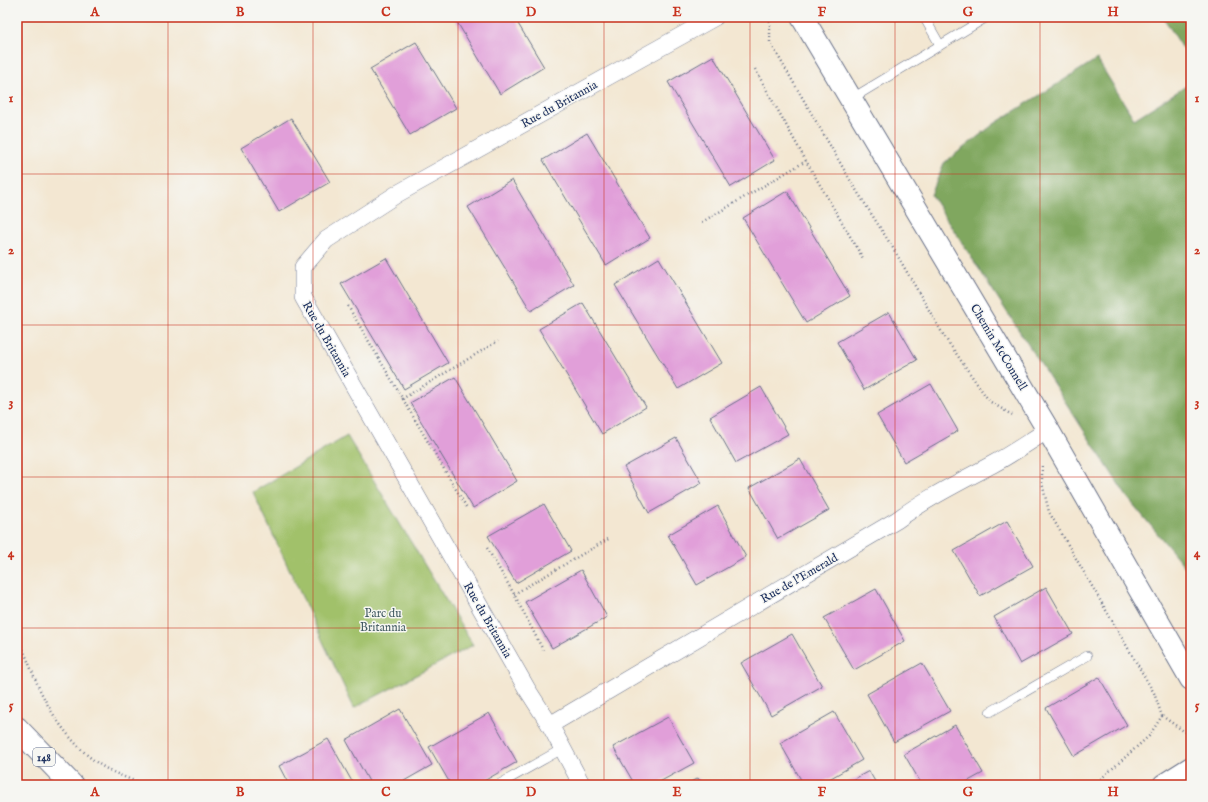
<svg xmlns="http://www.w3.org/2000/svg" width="1208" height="802" font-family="'IM FELL English',serif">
<rect width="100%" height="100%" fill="#f6f6f2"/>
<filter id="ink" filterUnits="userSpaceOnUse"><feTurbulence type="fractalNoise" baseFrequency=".025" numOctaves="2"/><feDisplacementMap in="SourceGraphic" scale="8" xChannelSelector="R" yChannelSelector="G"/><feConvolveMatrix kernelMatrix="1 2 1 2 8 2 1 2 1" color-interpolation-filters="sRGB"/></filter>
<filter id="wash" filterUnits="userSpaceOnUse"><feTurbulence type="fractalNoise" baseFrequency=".012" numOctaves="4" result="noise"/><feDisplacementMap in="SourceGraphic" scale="16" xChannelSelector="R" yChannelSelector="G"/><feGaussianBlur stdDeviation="0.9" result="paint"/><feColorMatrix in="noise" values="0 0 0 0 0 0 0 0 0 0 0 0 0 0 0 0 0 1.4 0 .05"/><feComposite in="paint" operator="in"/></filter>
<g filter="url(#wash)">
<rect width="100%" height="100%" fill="#f3e7d2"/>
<polygon fill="#a1c16a" stroke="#5e7864" points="347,436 473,645 354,708 253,492"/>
<g fill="#80a75e" stroke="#4e6b5e">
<polygon points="1163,17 1191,17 1191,61"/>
<polygon points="1097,59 1134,119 1191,83 1191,574 1127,497 931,195 944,163 994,124"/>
</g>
<g id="blocks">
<g fill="#e19fd9">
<polygon points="454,17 514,17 544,67 500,94"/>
<polygon points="416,42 456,108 410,135 370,69"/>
<polygon points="713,56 775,160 731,187 668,82"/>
<polygon points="291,118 330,182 279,212 241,148"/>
<polygon points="587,133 650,238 606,265 543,160"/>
<polygon points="512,180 574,285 531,311 468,207"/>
<polygon points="787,191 850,296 806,323 743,218"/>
<polygon points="386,258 448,363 404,389 341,284"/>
<polygon points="659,258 722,363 678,389 615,285"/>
<polygon points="583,303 646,407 602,434 539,329"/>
<polygon points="889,312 917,360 864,390 837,342"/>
<polygon points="455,377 517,481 473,508 410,403"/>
<polygon points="931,384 958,431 904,462 877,415"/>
<polygon points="761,387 788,434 736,463 710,417"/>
<polygon points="676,438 702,483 649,513 624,467"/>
<polygon points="800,459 829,510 778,539 749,488"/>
<polygon points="544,504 571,551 516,583 488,536"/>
<polygon points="718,506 746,557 697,585 668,535"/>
<polygon points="1007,521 1033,566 980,596 954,551"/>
<polygon points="581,570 607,617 552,648 525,602"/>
<polygon points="1046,587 1073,634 1020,664 994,617"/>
<polygon points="876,589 905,641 854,670 824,618"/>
<polygon points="792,634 822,686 771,715 741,663"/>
<polygon points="922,663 950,711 894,742 867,694"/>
<polygon points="1099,677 1127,725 1074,756 1046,708"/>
<polygon points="400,709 432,765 397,785 371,785 346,740"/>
<polygon points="834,712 862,760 819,785 804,785 780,743"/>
<polygon points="489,713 517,762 477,785 451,785 429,747"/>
<polygon points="668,717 694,763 654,785 635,785 613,747"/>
<polygon points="955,725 983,773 961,785 922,785 904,754"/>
<polygon points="328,739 354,785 289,785 279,766"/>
<polygon points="869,771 877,785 843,785"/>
<polygon points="698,778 703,785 685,785"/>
</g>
</g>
</g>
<g filter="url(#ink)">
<use href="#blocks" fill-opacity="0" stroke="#676f87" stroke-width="1"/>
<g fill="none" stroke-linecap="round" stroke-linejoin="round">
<g stroke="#676f87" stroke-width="10">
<g id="service">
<polyline points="924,17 940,45"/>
<polyline points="851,99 987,17"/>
<polyline points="990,712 1087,656"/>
<polyline points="498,785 562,749"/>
</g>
</g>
<g stroke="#676f87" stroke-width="18">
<g id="minor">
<path d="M 550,725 L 897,520 C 927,498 960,482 993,464 C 1012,454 1030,441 1048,430"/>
<polyline points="582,785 550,725 527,689 303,297 303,267 326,240 397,194 715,17"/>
</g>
</g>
<g stroke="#676f87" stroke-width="24">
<g id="tertiary">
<polyline points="802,17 1048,430 1191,679"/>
<polyline points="1164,785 1191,768"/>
</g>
</g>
<g stroke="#676f87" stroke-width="24">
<polyline id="trunk" points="17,728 72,785"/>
</g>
<g stroke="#676f87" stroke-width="2.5" stroke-dasharray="1 3" stroke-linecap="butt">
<polyline points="770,17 770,42 853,185 893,248 944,336 989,401 1012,415"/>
<polyline points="755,69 806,161 864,260"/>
<polyline points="702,222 806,161"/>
<polyline points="348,306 467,508"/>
<polyline points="402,399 498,341"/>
<polyline points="1042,466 1042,483 1049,512 1154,693 1162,716 1149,736 1094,785"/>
<polyline points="487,548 514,594 543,650"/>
<polyline points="514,594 610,538"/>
<path d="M 17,639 L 21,645 C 29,662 35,681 44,698 C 56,722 79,752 102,766 C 115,774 130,779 144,785"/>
<polyline points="1162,716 1188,734"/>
</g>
<use href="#service" stroke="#fff" stroke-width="9"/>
<use href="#minor" stroke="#fff" stroke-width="17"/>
<use href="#tertiary" stroke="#fff" stroke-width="22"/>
<use href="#trunk" stroke="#fff" stroke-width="22"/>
</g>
</g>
<path fill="none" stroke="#c8321e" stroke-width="1" stroke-opacity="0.55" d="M 168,17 L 168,785M 313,17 L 313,785M 458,17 L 458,785M 604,17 L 604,785M 750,17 L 750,785M 895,17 L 895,785M 1040,17 L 1040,785M 17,174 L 1191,174M 17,325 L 1191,325M 17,477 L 1191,477M 17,628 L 1191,628"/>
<g text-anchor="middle" stroke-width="3" stroke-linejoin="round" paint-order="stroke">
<rect fill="#f6f6f2" stroke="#5d6b8a" stroke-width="1" x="33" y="748" width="22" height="18" rx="3"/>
<g font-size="11" font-weight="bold" fill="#1b2f5e">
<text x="44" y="761">148</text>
</g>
<g font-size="12" fill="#1b2f5e" stroke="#f6f6f2">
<text transform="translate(559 104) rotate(-29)" y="4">Rue du Britannia</text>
<text transform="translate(327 339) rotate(60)" y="4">Rue du Britannia</text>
<text transform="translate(999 347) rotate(59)" y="4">Chemin McConnell</text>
<text transform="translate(799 578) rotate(-30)" y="4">Rue de l'Emerald</text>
<text transform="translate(488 620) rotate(60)" y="4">Rue du Britannia</text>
</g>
<g font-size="12" fill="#435b62" stroke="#f6f6f2">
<text x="383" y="617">Parc du<tspan x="383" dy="14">Britannia</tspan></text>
</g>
</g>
<rect width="1208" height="802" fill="none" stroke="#f6f6f2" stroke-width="44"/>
<rect x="22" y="22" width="1164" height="758" fill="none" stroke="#c8321e" stroke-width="1.5"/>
<g font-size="13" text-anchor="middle" font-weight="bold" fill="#c8321e">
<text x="95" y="16">A</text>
<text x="240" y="16">B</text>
<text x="386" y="16">C</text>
<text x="531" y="16">D</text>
<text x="677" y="16">E</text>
<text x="822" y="16">F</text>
<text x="968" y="16">G</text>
<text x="1113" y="16">H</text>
<text x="11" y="102">1</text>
<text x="1197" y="102">1</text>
<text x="11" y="254">2</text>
<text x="1197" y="254">2</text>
<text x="11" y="406">3</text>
<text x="1197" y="406">3</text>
<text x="11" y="557">4</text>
<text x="1197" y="557">4</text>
<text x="11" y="709">5</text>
<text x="1197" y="709">5</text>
<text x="95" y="796">A</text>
<text x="240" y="796">B</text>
<text x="386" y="796">C</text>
<text x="531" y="796">D</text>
<text x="677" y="796">E</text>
<text x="822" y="796">F</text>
<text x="968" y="796">G</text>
<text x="1113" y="796">H</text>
</g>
</svg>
